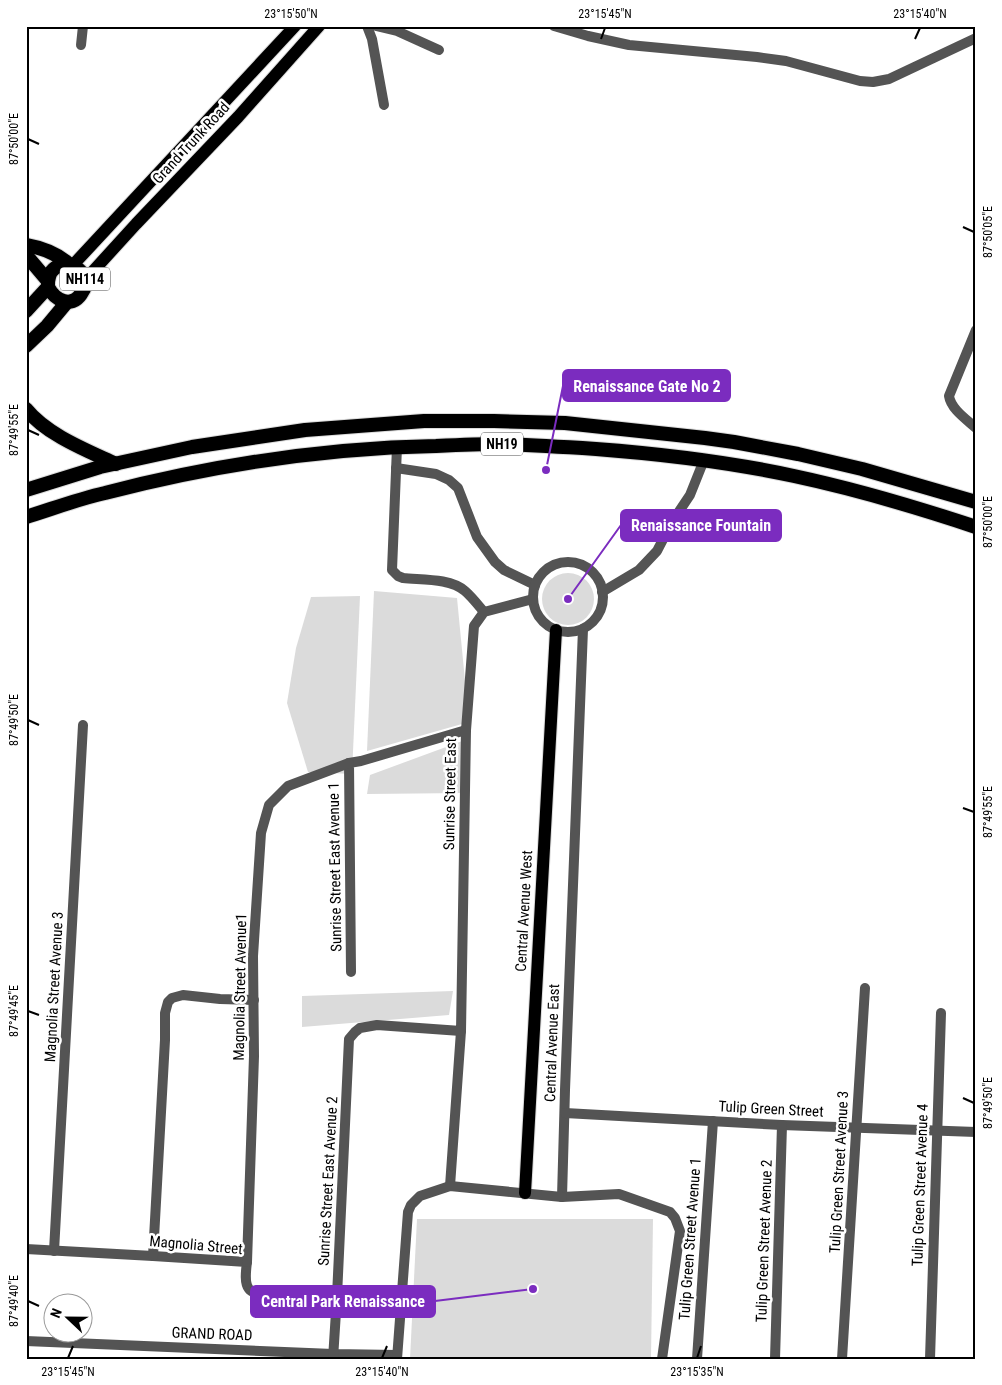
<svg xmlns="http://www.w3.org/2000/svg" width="1002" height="1385" font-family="'Roboto Condensed',sans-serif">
<rect width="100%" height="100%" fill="#fff"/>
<g fill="#dbdbdb">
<circle cx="568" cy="599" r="26"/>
<polygon points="374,591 457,598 469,722 367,751"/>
<polygon points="360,596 352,774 308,772 287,703 296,648 311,597"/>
<polygon points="465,740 465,793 367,794 370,775"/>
<polygon points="453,991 449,1015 302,1027 302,996"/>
<polygon points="417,1219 653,1219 651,1359 410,1359"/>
</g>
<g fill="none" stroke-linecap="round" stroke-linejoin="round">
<g stroke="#dbdbdb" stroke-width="14">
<g id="primary">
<polyline points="73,265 295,26"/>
<polyline points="85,280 136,224 238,117 319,26"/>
<polyline points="525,1193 556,630"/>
</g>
</g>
<g stroke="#dbdbdb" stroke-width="16">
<g id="trunk">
<path d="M 26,245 C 43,248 56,253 69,264"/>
<polyline points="26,255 48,281"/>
<path d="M 26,311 L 48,287 C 46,248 101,267 81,294 C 71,309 55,300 48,287"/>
<polyline points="26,346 47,326 67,302"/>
<path d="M 26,409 C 47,435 86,450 116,464"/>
<polyline points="26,490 100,467 192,447 305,430 424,421 494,421 565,423 705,438 734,442 798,454 862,469 976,502"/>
<path d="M 26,517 C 52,509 78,499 105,493 C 213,465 325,448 436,446 C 457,445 478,444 499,444 C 532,445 564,447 596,449 C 662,454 729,462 794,476 C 855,489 916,507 976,527"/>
</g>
</g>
<g stroke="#545454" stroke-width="10">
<polyline points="367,26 372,39 384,105"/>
<polyline points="376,26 397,31 439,50"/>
<polyline points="554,26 588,36 629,45 757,57 786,61 860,81 873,82 889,79 976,38"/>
<polyline points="81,45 83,26"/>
<path d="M 976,330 L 949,396 C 951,409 966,419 976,428"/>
<path d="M 397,447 L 392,570 L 398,576 L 403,578 C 422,580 450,578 465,591 C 472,597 478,605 484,612"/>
<polyline points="396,468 436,474 449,480 458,488 477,537 495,562 504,570 535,585"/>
<circle cx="568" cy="597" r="35"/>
<polyline points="602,592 639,570 657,551 672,522 690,495 704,460"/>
<polyline points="583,629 565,1090 562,1197 619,1194 670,1212 675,1218 680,1231 662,1359"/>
<polyline points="351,972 349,763 361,761 466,730"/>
<polyline points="565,1113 782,1125 976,1132"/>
<polyline points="450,1186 461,1031"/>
<path d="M 26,1249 L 153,1256 L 247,1262 C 246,1270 244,1283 249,1289 C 257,1301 321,1297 337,1296"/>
<polyline points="54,1251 83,725"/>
<polyline points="153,1256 165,1040 165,1013 168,1002 172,998 183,995 220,999 254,1000"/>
<polyline points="247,1262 254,1056 253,956 261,833 269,805 288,786 349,763"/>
<polyline points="26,1341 333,1354 397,1355"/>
<polyline points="333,1359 337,1296 349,1039 355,1032 360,1028 377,1025 461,1031 466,730 474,626 484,612 533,599"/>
<polyline points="397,1359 408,1212 411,1205 420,1196 450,1186 562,1197"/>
<polyline points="697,1359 713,1121"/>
<polyline points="775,1359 782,1125"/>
<polyline points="842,1359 865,988"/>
<polyline points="930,1359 941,1013"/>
</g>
<use href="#primary" stroke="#000" stroke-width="12"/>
<use href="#trunk" stroke="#000" stroke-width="14"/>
</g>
<path fill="none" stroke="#000" stroke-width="2" d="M 286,39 L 291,28M 601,39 L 605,28M 915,39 L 920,28M 28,139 L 39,144M 963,227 L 974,232M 28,430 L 39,435M 963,517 L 974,522M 28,720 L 39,725M 963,808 L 974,812M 28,1011 L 39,1015M 963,1098 L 974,1103M 28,1301 L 39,1306M 68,1358 L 73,1346M 382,1358 L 387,1346M 697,1358 L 701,1346"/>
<g text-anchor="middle" stroke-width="5" stroke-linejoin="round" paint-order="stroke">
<g fill="#fff" stroke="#4c4c4c" stroke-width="1">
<rect x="60" y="267.5" width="50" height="23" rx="4"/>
<rect x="481" y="432.5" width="42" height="23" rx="4"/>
</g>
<g font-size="14" font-weight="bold" fill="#000">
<text x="85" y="284">NH114</text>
<text x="502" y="449">NH19</text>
</g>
<g font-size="15" fill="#000" stroke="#fff">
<text transform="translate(191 143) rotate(-47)" y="5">Grand Trunk Road</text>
<text transform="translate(450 794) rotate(-89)" y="5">Sunrise Street East</text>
<text transform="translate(335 867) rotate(-91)" y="5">Sunrise Street East Avenue 1</text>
<text transform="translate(524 911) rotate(-87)" y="5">Central Avenue West</text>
<text transform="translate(54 987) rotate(-87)" y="5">Magnolia Street Avenue 3</text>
<text transform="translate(240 987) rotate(-89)" y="5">Magnolia Street Avenue1</text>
<text transform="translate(552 1043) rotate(-88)" y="5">Central Avenue East</text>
<text transform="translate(771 1109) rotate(3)" y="5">Tulip Green Street</text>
<text transform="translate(839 1172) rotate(-87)" y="5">Tulip Green Street Avenue 3</text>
<text transform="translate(328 1181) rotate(-87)" y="5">Sunrise Street East Avenue 2</text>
<text transform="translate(920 1185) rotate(-88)" y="5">Tulip Green Street Avenue 4</text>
<text transform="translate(690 1239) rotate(-86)" y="5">Tulip Green Street Avenue 1</text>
<text transform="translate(764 1241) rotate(-88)" y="5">Tulip Green Street Avenue 2</text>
<text transform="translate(196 1245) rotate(5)" y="5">Magnolia Street</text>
<text transform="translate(212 1334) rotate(2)" y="5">GRAND ROAD</text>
</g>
</g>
<path fill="none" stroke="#7b2cbf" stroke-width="2" d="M546 470L563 386M568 599L621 525M533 1289L435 1301"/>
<g fill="#7b2cbf" stroke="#fff" stroke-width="2">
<circle cx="546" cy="470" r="5"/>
<circle cx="568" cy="599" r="5"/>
<circle cx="533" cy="1289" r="5"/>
</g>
<g fill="#7b2cbf" stroke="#7b2cbf" stroke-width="2">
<rect x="563" y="370" width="167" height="31" rx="5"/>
<rect x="621" y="510" width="160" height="31" rx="5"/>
<rect x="251" y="1286" width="184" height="31" rx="5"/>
</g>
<g font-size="16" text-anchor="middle" font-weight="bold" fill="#fff">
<text x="647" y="392">Renaissance Gate No 2</text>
<text x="701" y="531">Renaissance Fountain</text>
<text x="343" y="1307">Central Park Renaissance</text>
</g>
<rect width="1002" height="1385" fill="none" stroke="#ffffff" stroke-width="55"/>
<g transform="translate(68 1318) rotate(292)"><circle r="24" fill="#ffffff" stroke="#999999"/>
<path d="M0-4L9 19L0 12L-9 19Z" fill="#000000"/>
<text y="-8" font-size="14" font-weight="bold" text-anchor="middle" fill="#000000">N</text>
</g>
<rect x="28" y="28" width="946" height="1330" fill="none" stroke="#000" stroke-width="2"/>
<g font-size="12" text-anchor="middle" fill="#000">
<text x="291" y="18">23°15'50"N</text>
<text x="605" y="18">23°15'45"N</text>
<text x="920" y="18">23°15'40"N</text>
<text transform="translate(14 139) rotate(-90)" y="4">87°50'00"E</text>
<text transform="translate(988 232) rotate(-90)" y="4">87°50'05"E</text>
<text transform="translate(14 430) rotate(-90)" y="4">87°49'55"E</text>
<text transform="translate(988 522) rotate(-90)" y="4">87°50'00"E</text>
<text transform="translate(14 720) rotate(-90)" y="4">87°49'50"E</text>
<text transform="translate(988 812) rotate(-90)" y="4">87°49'55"E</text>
<text transform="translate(14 1011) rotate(-90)" y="4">87°49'45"E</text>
<text transform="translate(988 1103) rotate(-90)" y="4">87°49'50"E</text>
<text transform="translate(14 1301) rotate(-90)" y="4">87°49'40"E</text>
<text x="68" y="1376">23°15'45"N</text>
<text x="382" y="1376">23°15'40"N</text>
<text x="697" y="1376">23°15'35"N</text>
</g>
</svg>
